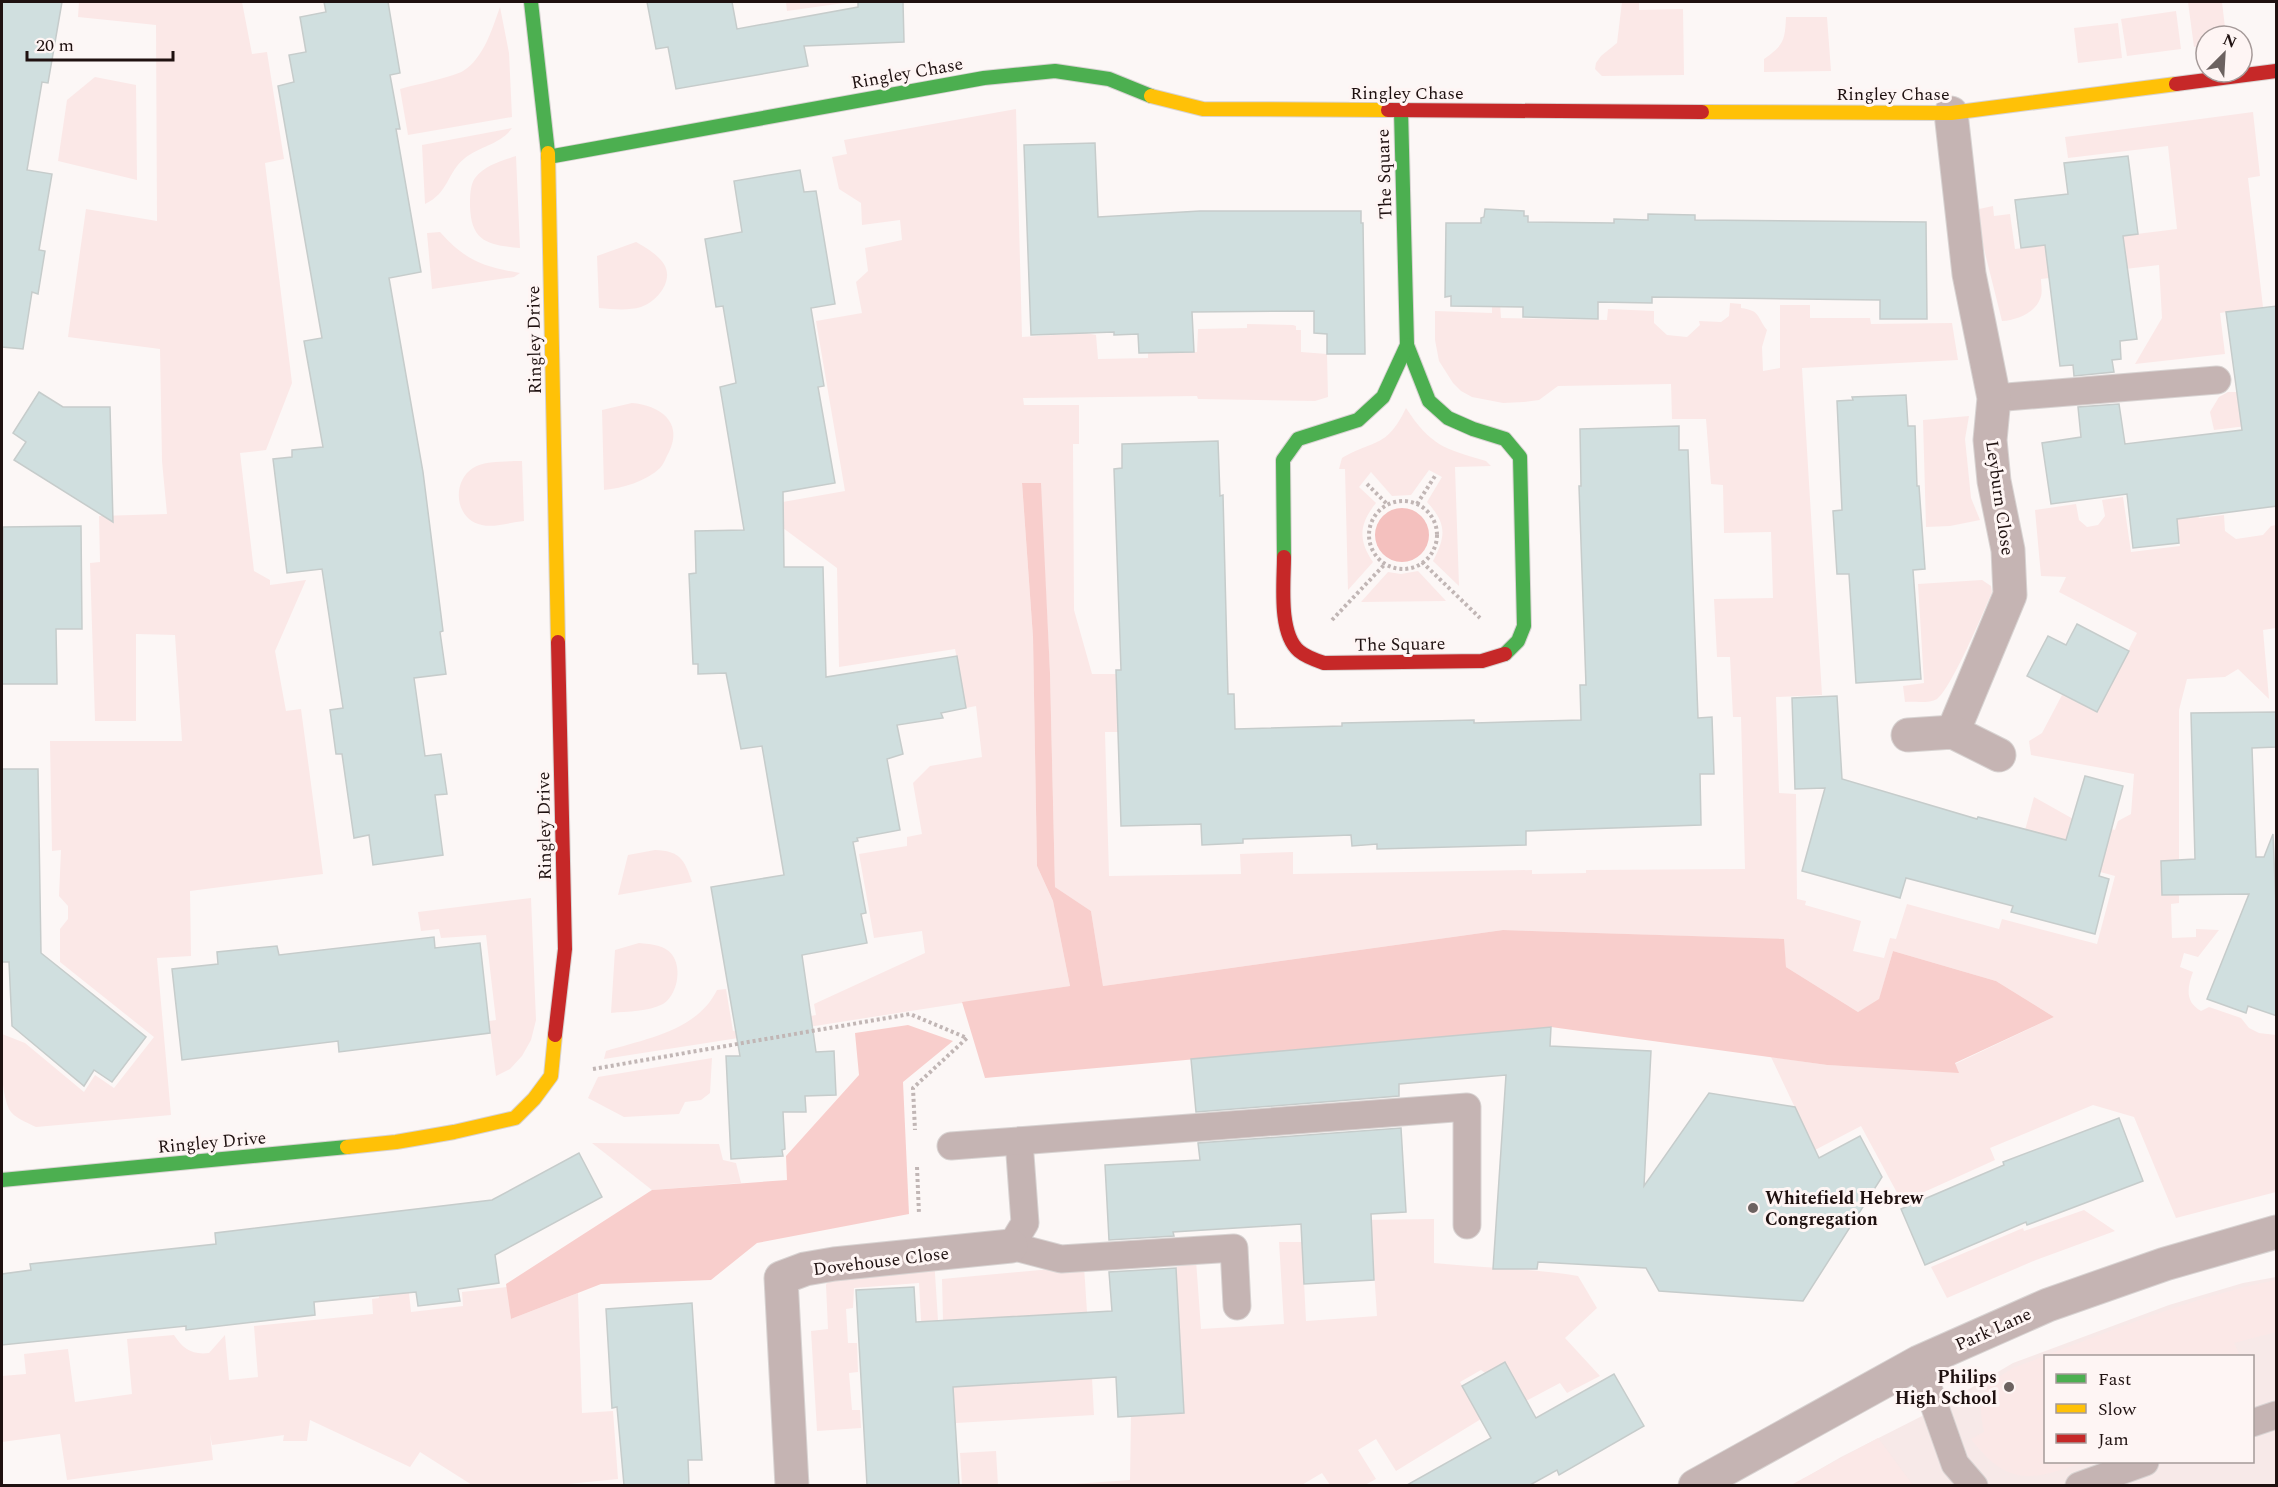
<svg xmlns="http://www.w3.org/2000/svg" width="2278" height="1487" font-family="Spectral,serif">
<rect width="100%" height="100%" fill="#fcf7f6"/>
<path fill="#f7e9e8" fill-rule="evenodd" d="M 2276,1277 L 2276,1485 L 1791,1486 L 1841,1457 L 1932,1411 L 2013,1363 L 2169,1305 L 2243,1283 ZM 2046,1356 L 2252,1356 L 2252,1462 L 2046,1462 Z"/>
<g fill="#fbe8e7">
<path d="M 79,2 L 242,2 L 252,54 L 267,52 L 284,159 L 265,163 L 292,383 L 266,450 L 240,453 L 254,571 L 270,580 L 270,585 L 306,580 L 275,651 L 286,711 L 301,709 L 323,874 L 190,891 L 191,956 L 157,958 L 171,1115 L 36,1127 C 26,1122 14,1118 9,1109 C 0,1089 2,1057 2,1034 L 25,1043 L 84,1092 L 95,1075 L 114,1088 L 154,1037 L 60,962 L 60,929 L 68,919 L 68,906 L 59,896 L 61,850 L 52,851 L 50,741 L 182,741 L 175,635 L 136,634 L 136,721 L 95,721 L 90,563 L 100,562 L 99,516 L 167,514 L 162,461 L 160,349 L 68,337 L 86,209 L 157,221 L 156,25 L 78,17 Z"/>
<polygon points="786,2 851,2 787,11"/>
<polygon points="1622,2 1639,2 1639,10 1683,9 1684,75 1602,76 1595,69 1596,63 1601,56 1617,43"/>
<polygon points="2188,2 2222,2 2226,36 2206,36 2206,45 2194,47"/>
<path d="M 500,7 L 509,53 L 512,117 L 408,135 L 400,89 C 414,85 453,77 463,71 C 484,58 492,29 500,7 Z"/>
<polygon points="2176,11 2181,49 2127,56 2121,19"/>
<path d="M 1786,17 L 1827,17 L 1831,71 L 1764,72 L 1764,59 C 1784,45 1785,40 1786,17 Z"/>
<polygon points="2118,23 2122,58 2078,63 2074,28"/>
<polygon points="95,77 136,85 137,180 58,161 67,100"/>
<path d="M 1016,109 L 1022,337 L 1086,333 L 1096,335 L 1098,359 L 1148,358 L 1148,353 L 1197,352 L 1198,329 L 1247,328 L 1247,324 L 1293,325 L 1296,326 L 1296,330 L 1301,330 L 1301,352 L 1327,354 L 1328,397 L 1315,401 L 1198,399 L 1197,396 L 1023,398 L 1024,405 L 1079,405 L 1079,444 L 1073,444 L 1074,610 L 1092,674 L 1116,674 L 1118,732 L 1105,732 L 1109,876 L 1241,874 L 1240,854 L 1293,852 L 1293,874 L 1532,870 L 1532,874 L 1586,873 L 1586,870 L 1745,869 L 1741,717 L 1733,717 L 1730,657 L 1717,657 L 1714,599 L 1773,598 L 1771,532 L 1724,533 L 1723,485 L 1711,484 L 1706,419 L 1672,419 L 1671,384 L 1558,386 L 1539,400 L 1524,402 L 1503,403 L 1472,397 L 1461,391 L 1453,383 L 1439,361 L 1435,340 L 1435,311 L 1492,313 L 1492,304 L 1500,303 L 1501,318 L 1607,320 L 1608,309 L 1654,311 L 1654,323 L 1667,335 L 1687,337 L 1700,325 L 1699,321 L 1721,322 L 1729,316 L 1730,303 L 1741,304 L 1741,308 C 1761,311 1756,316 1767,330 L 1762,347 L 1763,371 L 1780,368 L 1780,305 L 1810,305 L 1810,318 L 1870,318 L 1871,324 L 1952,323 L 1958,360 L 1802,368 L 1822,695 L 1776,697 L 1779,793 L 1796,794 L 1797,899 L 1806,901 L 1805,905 L 1861,921 L 1853,951 L 1884,958 L 1890,938 L 1896,939 L 1907,904 L 1999,929 L 2002,919 L 2097,944 L 2115,876 L 2067,863 L 2024,834 L 2034,797 L 2075,820 L 2115,830 L 2118,821 L 2131,814 L 2134,774 L 2031,755 L 2029,741 L 2042,733 L 2062,695 L 2097,712 L 2137,633 L 2059,592 L 2066,577 L 2041,576 L 2035,510 L 2076,504 L 2079,520 L 2087,527 L 2098,525 L 2105,516 L 2102,500 L 2123,497 L 2131,552 L 2180,546 L 2175,503 L 2195,501 L 2199,518 L 2224,515 L 2225,531 L 2236,539 L 2263,535 L 2271,526 L 2276,525 L 2276,628 L 2263,630 L 2269,699 L 2238,669 L 2225,677 L 2187,679 L 2179,710 L 2179,903 L 2171,904 L 2172,938 L 2196,937 L 2196,929 L 2219,930 L 2198,957 L 2184,953 L 2180,967 L 2193,972 C 2187,988 2185,1002 2201,1011 L 2209,1007 L 2241,1018 L 2249,1028 L 2259,1033 L 2276,1035 L 2276,1192 L 2176,1218 L 2134,1117 L 2093,1105 L 1990,1148 L 1995,1160 L 1902,1202 L 1861,1126 L 1815,1150 L 1771,1057 L 1827,1065 L 1958,1072 L 1955,1064 L 2054,1017 L 1996,981 L 1893,951 L 1879,1000 L 1858,1012 L 1786,967 L 1783,939 L 1503,930 L 1103,986 L 1091,911 L 1055,887 L 1050,673 L 1040,483 L 1022,484 L 1033,637 L 1037,866 L 1053,901 L 1070,986 L 604,1059 L 606,1051 C 645,1039 697,1031 717,990 L 726,989 L 733,1031 L 816,1015 L 814,1004 L 925,953 L 922,931 L 874,938 L 859,854 L 907,846 L 907,837 L 922,834 L 913,783 L 930,766 L 982,757 L 976,706 L 966,708 L 955,649 L 839,667 L 837,568 L 783,528 L 777,503 L 845,491 L 816,321 L 862,313 L 856,282 L 868,271 L 865,248 L 902,240 L 900,220 L 862,225 L 861,203 L 839,189 L 832,157 L 847,154 L 844,140 Z"/>
<path d="M 2253,112 L 2260,176 L 2248,178 L 2263,307 L 2220,313 L 2225,354 L 2135,364 L 2162,318 L 2159,265 L 2041,279 C 2041,285 2043,293 2040,299 C 2035,313 2016,320 2002,321 L 1982,241 L 1979,209 L 1993,206 L 1994,216 L 2010,214 L 2015,249 L 2177,229 L 2168,146 L 2068,158 L 2065,137 Z"/>
<path d="M 512,128 C 501,144 480,146 465,158 C 447,172 449,193 425,204 L 422,145 Z"/>
<path d="M 516,156 L 520,248 C 488,245 471,242 470,206 C 470,197 470,185 475,178 C 485,165 502,161 516,156 Z"/>
<path d="M 440,232 C 465,260 483,267 520,273 L 514,277 L 432,289 L 427,233 Z"/>
<path d="M 636,242 C 645,247 660,256 665,266 C 673,283 656,302 641,307 C 627,311 613,309 599,308 L 597,256 Z"/>
<polygon points="2228,392 2238,392 2263,424 2214,430 2210,412 2219,397"/>
<path d="M 632,403 C 659,405 684,422 669,452 C 666,457 664,464 660,468 C 645,482 623,488 604,490 L 602,410 Z"/>
<path d="M 1406,408 C 1430,445 1444,449 1486,461 L 1491,466 L 1455,467 L 1459,586 L 1433,561 C 1446,536 1447,524 1427,502 L 1442,477 L 1429,470 L 1411,495 L 1392,496 L 1371,472 L 1359,487 L 1376,503 C 1359,524 1358,540 1373,562 L 1348,590 L 1345,469 L 1339,469 L 1342,458 C 1375,439 1387,448 1406,408 Z"/>
<polygon points="1969,416 1965,439 1971,498 1980,520 1950,526 1926,527 1923,420"/>
<path d="M 514,461 L 522,461 L 524,521 C 511,522 494,528 482,525 C 455,520 451,482 473,468 C 483,461 502,462 514,461 Z"/>
<polygon points="1418,571 1446,601 1361,602 1388,572 1401,574"/>
<path d="M 1982,580 L 1991,586 L 1992,592 C 1984,611 1951,689 1937,699 C 1929,704 1914,701 1905,702 L 1903,686 L 1924,683 L 1918,584 Z"/>
<path d="M 655,850 C 680,851 684,859 692,882 L 618,895 L 628,855 Z"/>
<polygon points="531,898 536,1020 531,1040 522,1056 510,1069 496,1076 489,1021 496,1020 486,935 441,938 439,929 421,931 418,912"/>
<path d="M 639,943 C 651,944 666,945 673,956 C 682,970 677,995 663,1004 C 648,1012 628,1011 611,1013 L 615,950 Z"/>
<polygon points="712,1058 710,1093 701,1100 685,1102 679,1114 624,1117 588,1098 598,1077"/>
<polygon points="592,1143 719,1144 723,1160 736,1163 741,1183 652,1190"/>
<polygon points="2084,1210 2115,1231 2036,1260 1947,1298 1931,1267 2023,1228 2024,1231"/>
<path d="M 1434,1219 L 1434,1263 C 1482,1268 1531,1268 1578,1276 L 1597,1308 L 1565,1338 L 1600,1376 L 1567,1393 L 1560,1383 L 1526,1401 L 1481,1370 L 1460,1382 L 1481,1419 L 1396,1471 L 1376,1439 L 1358,1450 L 1376,1479 L 1365,1485 L 1330,1485 L 1322,1473 L 1300,1486 L 1045,1486 L 1130,1480 L 1131,1416 L 1184,1413 L 1176,1267 L 1196,1260 L 1201,1329 L 1284,1324 L 1279,1242 L 1302,1242 L 1306,1321 L 1377,1316 L 1372,1240 L 1358,1220 Z"/>
<polygon points="934,1258 939,1336 922,1337 919,1283 854,1288 853,1308 846,1309 848,1343 857,1343 858,1372 849,1373 852,1410 860,1410 861,1428 817,1431 811,1331 828,1329 826,1285 829,1276"/>
<polygon points="1084,1266 1087,1312 943,1321 942,1279"/>
<path d="M 407,1274 L 411,1312 L 463,1306 L 462,1292 L 507,1287 L 511,1319 L 578,1293 L 582,1413 L 613,1411 L 618,1479 L 548,1486 L 472,1485 L 420,1452 L 410,1467 L 310,1420 L 307,1441 L 283,1441 L 284,1435 L 212,1445 L 210,1434 L 213,1460 L 67,1480 L 60,1434 L 2,1442 L 2,1376 L 26,1374 L 24,1354 L 68,1349 L 75,1402 L 132,1394 L 127,1339 L 174,1335 C 183,1349 192,1355 209,1353 L 225,1335 L 229,1380 L 258,1377 L 254,1326 L 373,1314 L 372,1299 L 379,1298 L 379,1278 Z"/>
<path d="M 2276,1280 L 2276,1332 L 2234,1343 L 2240,1356 L 2046,1356 L 2046,1462 L 2084,1462 C 2032,1481 2008,1487 1971,1439 L 1984,1432 C 1976,1396 1983,1386 2013,1368 C 2099,1336 2186,1298 2276,1280 Z"/>
<polygon points="1092,1378 1094,1415 956,1423 953,1387"/>
<polygon points="1878,1438 1913,1485 1791,1485"/>
<polygon points="996,1451 998,1485 962,1485 960,1453"/>
</g>
<g fill="#f8cecc">
<polygon points="1022,483 1041,483 1050,673 1055,887 1091,911 1103,986 1503,930 1784,939 1786,967 1858,1012 1879,999 1893,951 1996,981 2054,1017 1955,1063 1959,1073 1827,1065 1551,1027 985,1078 962,1002 1070,986 1053,901 1037,866 1033,637"/>
<polygon points="908,1025 953,1041 903,1082 909,1214 757,1243 711,1280 601,1284 511,1319 506,1284 652,1190 787,1180 786,1156 859,1075 855,1033"/>
</g>
<circle fill="#f4c0be" cx="1402" cy="535" r="27"/>
<g fill="#d0dfdf" stroke="#c6cccb" stroke-width="1.5">
<polygon points="2,2 62,2 48,83 42,82 27,170 52,174 39,250 45,251 38,294 32,292 23,349 2,347"/>
<polygon points="324,2 388,2 400,73 390,75 400,129 396,129 421,272 389,278 423,472 443,631 440,632 446,674 414,678 425,756 441,754 447,794 435,795 443,855 373,865 369,835 354,838 342,754 336,754 330,710 343,708 322,569 287,573 273,459 292,457 292,450 323,447 304,341 322,338 278,86 294,82 289,55 306,52 300,17 326,12"/>
<polygon points="647,2 732,2 737,29 858,7 858,2 903,2 904,42 804,46 808,66 676,89 668,47 656,49"/>
<polygon points="1095,143 1098,217 1200,211 1361,211 1361,223 1363,223 1365,354 1327,354 1327,334 1314,333 1314,311 1192,312 1194,352 1139,353 1138,334 1114,335 1114,332 1031,335 1024,145"/>
<polygon points="2128,156 2138,234 2123,236 2137,339 2120,341 2121,359 2112,360 2114,372 2074,376 2073,365 2060,366 2045,245 2021,248 2015,200 2068,194 2064,163"/>
<polygon points="800,170 804,192 816,191 835,304 811,308 824,386 818,387 835,483 783,492 784,567 823,567 826,677 957,656 966,708 941,713 943,718 897,725 903,754 887,759 900,830 857,838 858,841 853,842 866,913 861,914 867,943 802,955 816,1052 834,1051 836,1095 805,1096 806,1112 783,1112 785,1149 782,1150 783,1156 731,1159 726,1056 740,1056 711,887 784,875 762,746 741,749 726,673 698,674 698,664 693,664 689,574 696,573 695,531 744,530 720,387 736,383 723,306 716,307 705,239 742,232 734,181"/>
<polygon points="1485,209 1524,211 1524,216 1528,216 1528,222 1614,223 1614,219 1648,220 1648,214 1695,215 1695,220 1926,222 1927,319 1880,319 1880,300 1652,297 1652,303 1598,302 1598,319 1523,317 1523,307 1451,306 1451,296 1445,297 1446,223 1481,223 1481,218 1484,217"/>
<polygon points="2277,306 2277,506 2177,519 2179,543 2133,548 2127,494 2051,504 2042,443 2081,437 2078,407 2119,404 2125,444 2242,430 2226,312"/>
<polygon points="39,392 63,407 110,407 113,522 14,460 26,442 13,433"/>
<polygon points="1906,395 1908,426 1915,426 1917,486 1919,486 1925,569 1913,570 1921,679 1856,683 1849,574 1837,574 1833,511 1842,510 1837,401 1853,400 1852,397"/>
<polygon points="1679,426 1679,450 1688,450 1698,718 1712,717 1714,774 1700,774 1701,825 1526,831 1526,845 1377,849 1377,844 1352,846 1351,835 1243,839 1243,843 1202,845 1201,824 1121,826 1116,670 1121,670 1114,469 1122,468 1122,444 1218,441 1220,496 1223,495 1228,694 1234,694 1235,729 1342,726 1342,723 1474,720 1474,723 1581,720 1580,685 1586,685 1579,486 1581,486 1580,429"/>
<polygon points="81,526 82,629 56,629 57,684 2,684 3,527"/>
<polygon points="2077,624 2129,651 2097,712 2027,676 2048,636 2066,645"/>
<polygon points="1837,696 1842,779 1977,819 1978,817 2066,840 2085,776 2123,786 2099,876 2109,879 2095,934 2011,912 2013,906 1906,878 1900,898 1802,871 1825,788 1795,789 1792,698"/>
<polygon points="2277,712 2277,747 2252,748 2256,857 2264,857 2273,834 2277,930 2277,1016 2248,1006 2246,1013 2207,999 2249,894 2162,895 2161,861 2195,859 2191,713"/>
<polygon points="2,769 38,769 41,953 146,1037 112,1082 94,1070 84,1086 12,1026 9,962 2,962"/>
<polygon points="434,937 435,948 480,943 490,1033 339,1052 338,1041 182,1060 172,969 218,964 217,952 277,946 279,955"/>
<polygon points="1551,1027 1550,1046 1651,1051 1644,1186 1709,1093 1795,1107 1819,1158 1860,1136 1882,1177 1803,1301 1659,1291 1646,1268 1538,1262 1537,1269 1493,1269 1506,1075 1399,1084 1399,1096 1196,1112 1191,1059"/>
<polygon points="2119,1118 2143,1181 2027,1225 2026,1222 1925,1265 1901,1209 2004,1165 2003,1162"/>
<polygon points="1401,1128 1406,1212 1371,1214 1374,1280 1304,1284 1301,1224 1173,1232 1174,1236 1109,1240 1105,1165 1200,1160 1198,1143"/>
<polygon points="579,1153 602,1197 495,1255 499,1283 458,1289 460,1301 418,1306 416,1292 314,1302 315,1315 186,1330 186,1326 2,1345 2,1274 31,1270 30,1264 216,1244 215,1233 492,1200"/>
<polygon points="1176,1268 1184,1413 1118,1417 1116,1377 953,1387 959,1485 867,1485 856,1290 914,1287 916,1322 1112,1311 1109,1272"/>
<polygon points="692,1303 702,1460 688,1460 689,1485 624,1485 617,1407 612,1408 606,1309"/>
<polygon points="1505,1362 1536,1418 1614,1374 1644,1426 1559,1475 1557,1470 1530,1485 1407,1485 1491,1438 1462,1386"/>
</g>
<g fill="none" stroke-linecap="round" stroke-linejoin="round">
<g stroke="#d8d3d2" stroke-width="29">
<g id="lane">
<polyline points="1994,398 2217,380"/>
<polyline points="1019,1141 1025,1223 1011,1246 1061,1259 1234,1248 1237,1306"/>
<polyline points="951,1146 1467,1107 1467,1225"/>
<polyline points="1919,1362 1955,1464 1974,1486"/>
<polyline points="2252,1423 2276,1415"/>
<polyline points="2079,1486 2145,1462"/>
</g>
</g>
<g stroke="#d8d3d2" stroke-width="35">
<g id="street">
<polyline points="1951,113 1969,274 1994,398 1990,440 1994,481 2008,550 2010,595 1953,732"/>
<polyline points="1908,735 1953,732 1999,755"/>
<polyline points="792,1486 781,1278 805,1269 834,1264 1011,1246"/>
<polyline points="1695,1486 1919,1362 2048,1305 2165,1264 2276,1232"/>
</g>
</g>
<g stroke="#d8d3d2" stroke-width="16">
<g id="fast">
<polyline points="531,2 548,153"/>
<polyline points="1401,111 1407,345 1429,401 1448,418 1473,429 1505,439 1520,457 1524,626 1518,641 1505,654"/>
<polyline points="548,157 984,78 1055,71 1109,79 1151,96"/>
<polyline points="1284,557 1283,460 1298,439 1358,420 1383,397 1407,345"/>
<polyline points="2,1180 347,1147"/>
</g>
</g>
<g stroke="#d8d3d2" stroke-width="16">
<g id="slow">
<polyline points="1151,96 1203,109 1388,110"/>
<polyline points="1702,112 1951,113 2176,84"/>
<polyline points="548,153 558,642"/>
<polyline points="347,1147 396,1142 454,1132 515,1118 534,1099 551,1076 555,1035"/>
</g>
</g>
<g stroke="#d8d3d2" stroke-width="16">
<g id="jam">
<polyline points="2176,84 2276,71"/>
<polyline points="1388,110 1702,112"/>
<path d="M 1284,557 C 1284,582 1278,633 1299,651 C 1306,657 1315,660 1324,663 L 1482,661 L 1505,654"/>
<polyline points="555,1035 565,949 558,642"/>
</g>
</g>
<g stroke="#c1b6b5" stroke-width="4" stroke-dasharray="3 3" stroke-linecap="butt">
<polyline points="1367,484 1387,504"/>
<circle cx="1403" cy="535" r="34"/>
<polyline points="1417,504 1435,476"/>
<polyline points="1422,562 1480,618"/>
<polyline points="1332,620 1385,564"/>
<polyline points="593,1069 910,1014 967,1038 913,1088 915,1130"/>
<polyline points="917,1167 919,1214"/>
</g>
<use href="#lane" stroke="#c5b4b3" stroke-width="27"/>
<use href="#street" stroke="#c5b4b3" stroke-width="33"/>
<use href="#fast" stroke="#4caf50" stroke-width="14"/>
<use href="#slow" stroke="#ffc107" stroke-width="14"/>
<use href="#jam" stroke="#c62828" stroke-width="14"/>
</g>
<g fill="#6c6260" stroke="#fef5f4" stroke-width="2">
<circle cx="1753" cy="1208" r="6"/>
<circle cx="2009" cy="1387" r="6"/>
</g>
<g text-anchor="middle" stroke-width="6" stroke-linejoin="round" paint-order="stroke">
<g font-size="18" fill="#1f1110" stroke="#fef5f4">
<text transform="translate(907 73) rotate(-10)" y="6">Ringley Chase</text>
<text x="1407" y="99">Ringley Chase</text>
<text x="1893" y="100">Ringley Chase</text>
<text transform="translate(1384 174) rotate(-92)" y="6">The Square</text>
<text transform="translate(534 340) rotate(-91)" y="6">Ringley Drive</text>
<text transform="translate(2000 498) rotate(82)" y="6">Leyburn Close</text>
<text transform="translate(1400 644) rotate(-1)" y="6">The Square</text>
<text transform="translate(544 826) rotate(-91)" y="6">Ringley Drive</text>
<text transform="translate(212 1142) rotate(-5)" y="6">Ringley Drive</text>
<text transform="translate(881 1261) rotate(-7)" y="6">Dovehouse Close</text>
<text transform="translate(1993 1329) rotate(-24)" y="6">Park Lane</text>
</g>
<g font-size="18" font-weight="bold" fill="#1f1110" stroke="#fef5f4" text-anchor="start">
<text x="1765" y="1204">Whitefield Hebrew<tspan x="1765" dy="21">Congregation</tspan></text>
<text x="1997" y="1383" text-anchor="end">Philips<tspan x="1997" dy="21">High School</tspan></text>
</g>
</g>
<rect width="2278" height="1487" fill="none" stroke="#1f1110" stroke-width="6"/>
<rect x="2044" y="1355" width="210" height="108" fill="#fef5f4" stroke="#a59a99" stroke-width="1.5"/>
<rect x="2056" y="1374" width="30" height="9" fill="#4caf50" stroke="#a59a99" stroke-width="1.5"/>
<text x="2098" y="1385" font-size="18" fill="#1f1110">Fast</text>
<rect x="2056" y="1404" width="30" height="9" fill="#ffc107" stroke="#a59a99" stroke-width="1.5"/>
<text x="2098" y="1415" font-size="18" fill="#1f1110">Slow</text>
<rect x="2056" y="1434" width="30" height="9" fill="#c62828" stroke="#a59a99" stroke-width="1.5"/>
<text x="2098" y="1445" font-size="18" fill="#1f1110">Jam</text>
<g transform="translate(2224 54) rotate(24)"><circle r="28" fill="#fef5f4" stroke="#a59a99" stroke-width="1.5"/>
<path d="M0-4.5L10 22L0 15L-10 22Z" fill="#6c6260"/>
<text y="-9" font-size="16" font-weight="bold" text-anchor="middle" fill="#1f1110">N</text>
</g>
<path d="M27 51v9h146v-9" fill="none" stroke="#1f1110" stroke-width="3"/>
<text x="36" y="51" font-size="18" fill="#1f1110" stroke="#fef5f4" stroke-width="4.5" paint-order="stroke">20 m</text>
</svg>
